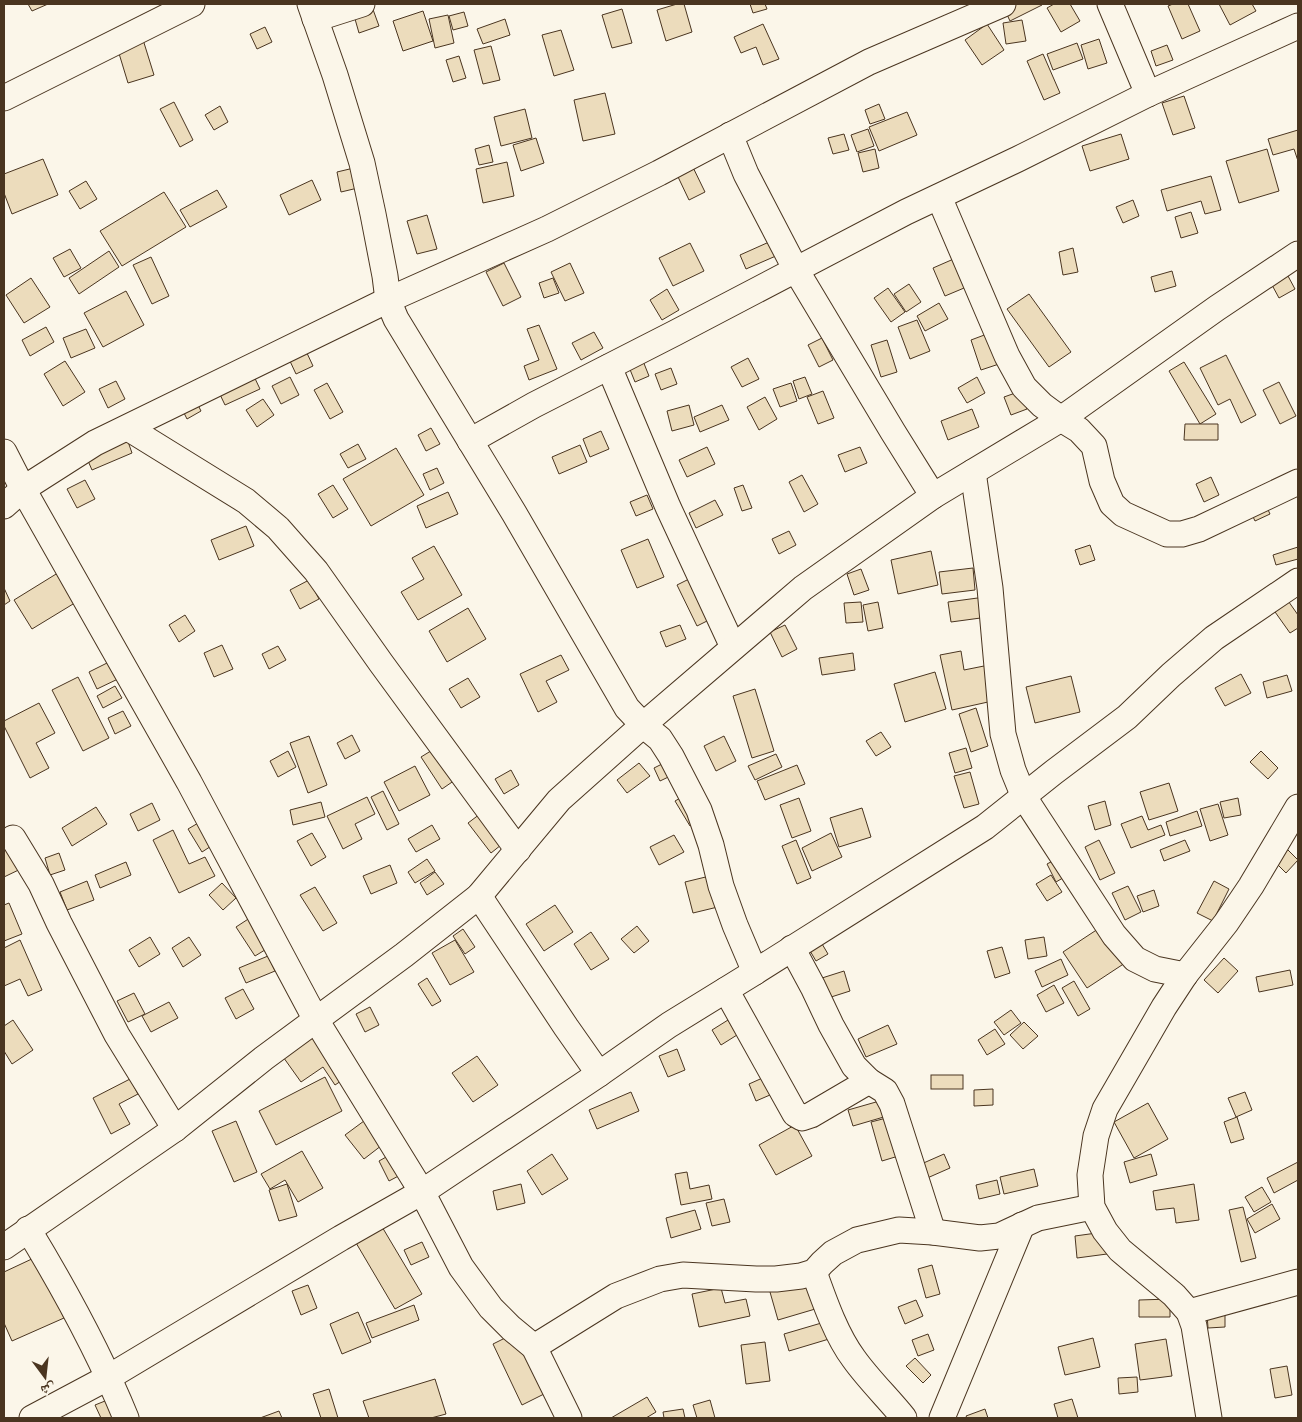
<svg xmlns="http://www.w3.org/2000/svg" width="1302" height="1422" font-family="'Golos Text','Noto Naskh Arabic',sans-serif">
<rect width="100%" height="100%" fill="#fbf6e9"/>
<g fill="#ecdcbc" stroke="#4a3520">
<polygon points="28,4 48,4 32,11"/>
<polygon points="371,4 379,26 359,33 351,5"/>
<polygon points="677,4 684,4 692,32 666,41 657,10"/>
<polygon points="750,4 765,4 767,9 753,13"/>
<polygon points="1002,4 1041,4 1042,5 1010,21"/>
<polygon points="1054,4 1070,4 1080,21 1061,32 1047,8"/>
<polygon points="1173,4 1188,4 1200,31 1182,39 1168,6"/>
<polygon points="1219,4 1252,4 1256,11 1230,25"/>
<polygon points="622,9 632,43 612,48 602,15"/>
<polygon points="423,11 433,41 403,51 393,21"/>
<polygon points="464,12 468,26 453,30 449,16"/>
<polygon points="448,15 454,43 435,48 429,19"/>
<polygon points="505,19 510,35 483,44 477,29"/>
<polygon points="1022,20 1026,41 1006,44 1003,23"/>
<polygon points="763,24 779,59 763,65 756,47 741,53 734,37"/>
<polygon points="987,24 1004,50 982,65 965,40"/>
<polygon points="265,27 272,42 257,49 250,34"/>
<polygon points="140,30 154,75 128,83 114,37"/>
<polygon points="561,30 574,70 554,76 542,35"/>
<polygon points="1099,39 1107,63 1088,69 1081,45"/>
<polygon points="1077,43 1083,59 1053,70 1047,54"/>
<polygon points="1167,45 1173,60 1156,66 1151,51"/>
<polygon points="491,46 500,80 483,84 474,50"/>
<polygon points="1043,54 1060,93 1044,100 1027,61"/>
<polygon points="459,56 466,78 453,82 446,60"/>
<polygon points="605,93 615,134 583,141 574,100"/>
<polygon points="1184,96 1195,128 1173,135 1162,103"/>
<polygon points="174,102 193,140 180,147 160,109"/>
<polygon points="879,104 885,119 870,124 865,110"/>
<polygon points="220,106 228,122 214,130 205,115"/>
<polygon points="525,109 532,138 501,146 494,117"/>
<polygon points="907,112 917,135 879,151 869,127"/>
<polygon points="868,129 874,146 857,152 851,135"/>
<polygon points="1298,130 1298,161 1294,149 1273,155 1268,139"/>
<polygon points="844,134 849,150 833,154 828,138"/>
<polygon points="1121,134 1129,159 1090,171 1082,146"/>
<polygon points="536,138 544,163 521,171 513,145"/>
<polygon points="489,145 493,162 479,165 475,149"/>
<polygon points="875,149 879,168 863,172 858,153"/>
<polygon points="1267,149 1279,191 1239,203 1226,161"/>
<polygon points="686,153 705,192 689,200 670,160"/>
<polygon points="43,159 58,195 12,214 4,193 4,174"/>
<polygon points="507,162 514,196 483,203 476,169"/>
<polygon points="358,167 362,187 341,192 337,172"/>
<polygon points="1211,176 1221,210 1205,214 1201,201 1167,211 1161,190"/>
<polygon points="312,180 321,200 289,215 280,195"/>
<polygon points="86,181 97,199 80,209 69,191"/>
<polygon points="217,190 227,207 190,227 180,210"/>
<polygon points="164,192 186,227 122,266 100,231"/>
<polygon points="1133,200 1139,216 1123,223 1116,207"/>
<polygon points="1191,212 1198,233 1181,238 1175,217"/>
<polygon points="427,215 437,249 417,254 407,221"/>
<polygon points="778,238 785,252 746,269 740,255"/>
<polygon points="690,243 704,271 673,286 659,258"/>
<polygon points="1073,248 1078,272 1063,275 1059,252"/>
<polygon points="70,249 81,268 64,277 53,258"/>
<polygon points="109,251 119,267 79,294 69,278"/>
<polygon points="965,254 976,283 945,296 933,268"/>
<polygon points="151,257 169,296 152,304 133,265"/>
<polygon points="504,263 521,297 503,306 486,272"/>
<polygon points="570,263 584,293 565,301 551,272"/>
<polygon points="1281,263 1295,289 1279,298 1265,272"/>
<polygon points="1172,271 1176,286 1155,292 1151,277"/>
<polygon points="31,278 50,307 24,323 6,295"/>
<polygon points="553,278 559,293 544,298 539,283"/>
<polygon points="909,284 921,302 906,312 894,294"/>
<polygon points="888,288 905,312 891,322 874,298"/>
<polygon points="667,289 679,310 662,320 650,300"/>
<polygon points="126,291 144,325 103,347 84,313"/>
<polygon points="1029,294 1071,352 1049,367 1007,309"/>
<polygon points="939,303 948,319 925,331 917,316"/>
<polygon points="917,320 930,351 910,359 898,327"/>
<polygon points="539,325 557,369 529,380 524,366 539,360 527,329"/>
<polygon points="46,327 54,342 30,356 22,340"/>
<polygon points="86,329 95,348 71,358 63,338"/>
<polygon points="995,331 1005,362 981,370 971,340"/>
<polygon points="594,332 603,348 581,360 572,343"/>
<polygon points="822,338 833,360 819,367 808,345"/>
<polygon points="887,340 897,372 881,377 871,345"/>
<polygon points="306,351 313,366 296,374 289,359"/>
<polygon points="1226,355 1256,415 1241,423 1230,399 1218,405 1200,368"/>
<polygon points="748,358 759,379 742,387 731,367"/>
<polygon points="65,361 85,392 63,406 44,374"/>
<polygon points="643,361 649,376 635,382 629,367"/>
<polygon points="1184,362 1216,414 1200,424 1169,371"/>
<polygon points="250,368 260,389 225,405 215,384"/>
<polygon points="671,368 677,384 661,390 655,374"/>
<polygon points="290,377 299,395 281,404 272,386"/>
<polygon points="805,377 812,394 799,399 793,381"/>
<polygon points="977,377 985,393 967,403 958,388"/>
<polygon points="116,381 125,399 108,408 99,389"/>
<polygon points="1279,382 1296,416 1280,424 1263,390"/>
<polygon points="327,383 343,412 330,419 314,390"/>
<polygon points="791,383 797,401 780,407 773,389"/>
<polygon points="823,391 834,418 818,424 807,397"/>
<polygon points="1021,391 1027,409 1011,415 1004,397"/>
<polygon points="194,397 201,411 187,419 180,405"/>
<polygon points="765,397 777,419 759,430 747,407"/>
<polygon points="263,399 274,415 257,427 246,410"/>
<polygon points="689,405 694,425 672,431 667,411"/>
<polygon points="722,405 729,420 700,432 694,417"/>
<polygon points="972,409 979,427 948,440 941,421"/>
<polygon points="1185,424 1218,424 1218,440 1184,440"/>
<polygon points="431,428 440,444 426,451 418,435"/>
<polygon points="601,431 609,449 590,457 583,439"/>
<polygon points="126,436 132,453 92,470 85,454"/>
<polygon points="358,444 366,459 348,468 340,454"/>
<polygon points="580,445 587,462 559,474 552,457"/>
<polygon points="707,447 715,464 687,477 679,460"/>
<polygon points="860,447 867,463 845,472 838,455"/>
<polygon points="396,448 424,495 371,526 343,479"/>
<polygon points="437,468 444,483 430,490 423,474"/>
<polygon points="802,475 818,504 804,512 789,482"/>
<polygon points="1211,477 1219,495 1204,502 1196,484"/>
<polygon points="85,480 95,499 77,508 67,489"/>
<polygon points="333,485 348,509 333,518 318,494"/>
<polygon points="743,485 752,508 742,511 734,488"/>
<polygon points="448,492 458,514 426,528 417,506"/>
<polygon points="647,495 653,509 636,516 630,502"/>
<polygon points="1263,499 1270,514 1255,521 1248,506"/>
<polygon points="715,500 723,515 696,528 689,513"/>
<polygon points="246,526 254,546 219,560 211,540"/>
<polygon points="789,531 796,545 779,554 772,539"/>
<polygon points="648,539 664,577 637,588 621,550"/>
<polygon points="1090,545 1095,560 1080,565 1075,550"/>
<polygon points="434,546 462,595 418,620 401,592 424,579 412,558"/>
<polygon points="1298,547 1298,559 1276,565 1273,555"/>
<polygon points="931,551 938,585 898,594 891,560"/>
<polygon points="973,568 975,590 942,594 939,572"/>
<polygon points="861,569 869,590 854,595 847,574"/>
<polygon points="61,571 78,601 32,629 14,600"/>
<polygon points="701,573 721,614 697,626 677,585"/>
<polygon points="309,580 319,599 300,609 290,590"/>
<polygon points="1277,585 1298,615 1298,628 1290,633 1263,595"/>
<polygon points="4,588 10,601 4,605"/>
<polygon points="985,597 988,617 951,622 948,602"/>
<polygon points="861,602 863,622 846,623 844,603"/>
<polygon points="878,602 883,628 868,631 863,605"/>
<polygon points="468,608 486,639 447,662 429,631"/>
<polygon points="185,615 195,631 179,642 169,625"/>
<polygon points="680,625 686,639 666,647 660,632"/>
<polygon points="785,625 797,649 782,657 770,632"/>
<polygon points="222,645 233,669 214,677 204,653"/>
<polygon points="278,646 286,660 269,669 262,654"/>
<polygon points="961,651 964,670 989,665 997,700 952,710 940,655"/>
<polygon points="853,653 855,670 822,675 819,658"/>
<polygon points="561,655 569,670 546,681 557,702 538,712 520,674"/>
<polygon points="111,661 120,678 97,689 89,672"/>
<polygon points="935,672 946,709 905,722 894,684"/>
<polygon points="1241,674 1251,693 1225,706 1215,688"/>
<polygon points="1287,675 1292,691 1267,698 1263,682"/>
<polygon points="1071,676 1080,712 1035,723 1026,687"/>
<polygon points="78,677 109,738 83,751 52,690"/>
<polygon points="468,678 480,697 461,708 449,689"/>
<polygon points="115,686 122,698 103,708 97,696"/>
<polygon points="755,689 774,751 752,758 733,696"/>
<polygon points="39,703 55,733 36,743 49,768 30,778 4,726 4,721"/>
<polygon points="976,708 988,746 971,752 959,714"/>
<polygon points="123,711 131,726 115,734 108,718"/>
<polygon points="881,732 891,747 876,756 866,741"/>
<polygon points="352,735 360,751 345,759 337,743"/>
<polygon points="309,736 327,785 308,793 290,743"/>
<polygon points="724,736 736,761 716,771 704,746"/>
<polygon points="966,748 972,768 955,773 949,753"/>
<polygon points="434,749 455,780 442,789 421,757"/>
<polygon points="288,751 296,767 278,777 270,761"/>
<polygon points="1261,751 1278,768 1268,779 1250,762"/>
<polygon points="776,754 782,767 755,780 748,766"/>
<polygon points="676,757 683,770 660,781 654,768"/>
<polygon points="639,763 650,776 627,793 617,780"/>
<polygon points="797,765 805,784 765,800 757,781"/>
<polygon points="415,766 430,795 399,811 384,782"/>
<polygon points="511,770 519,785 504,794 495,779"/>
<polygon points="970,772 979,804 964,808 954,776"/>
<polygon points="1169,783 1178,811 1149,820 1140,792"/>
<polygon points="383,791 399,824 387,830 371,797"/>
<polygon points="691,792 705,817 690,826 675,801"/>
<polygon points="367,797 375,814 355,824 362,839 343,849 327,816"/>
<polygon points="799,798 811,831 792,838 780,805"/>
<polygon points="1238,798 1241,815 1224,818 1220,802"/>
<polygon points="1105,801 1111,825 1095,830 1088,806"/>
<polygon points="321,802 325,817 293,825 290,810"/>
<polygon points="152,803 160,820 138,831 130,814"/>
<polygon points="1218,804 1228,835 1210,841 1200,809"/>
<polygon points="96,807 107,824 72,846 62,828"/>
<polygon points="488,808 511,837 491,853 468,823"/>
<polygon points="862,808 871,837 839,847 830,818"/>
<polygon points="1197,811 1202,826 1170,836 1166,822"/>
<polygon points="1142,816 1148,830 1161,825 1165,835 1131,848 1121,824"/>
<polygon points="205,819 219,841 202,852 188,829"/>
<polygon points="432,825 440,839 416,852 408,839"/>
<polygon points="173,830 189,864 205,857 215,876 179,893 153,840"/>
<polygon points="312,833 326,857 311,866 297,841"/>
<polygon points="831,833 842,857 812,871 802,848"/>
<polygon points="674,835 684,852 659,865 650,847"/>
<polygon points="796,840 811,878 797,884 782,846"/>
<polygon points="1099,840 1115,873 1100,880 1085,847"/>
<polygon points="1185,840 1190,851 1164,861 1160,850"/>
<polygon points="21,842 31,864 4,877 4,850"/>
<polygon points="1283,845 1298,860 1286,873 1271,858"/>
<polygon points="59,853 65,870 50,875 45,858"/>
<polygon points="1064,855 1073,872 1056,882 1047,864"/>
<polygon points="427,859 435,871 415,883 408,872"/>
<polygon points="126,862 131,875 100,888 95,875"/>
<polygon points="390,865 397,883 371,894 363,876"/>
<polygon points="435,872 444,884 427,895 420,883"/>
<polygon points="718,874 726,905 693,913 685,882"/>
<polygon points="1051,875 1062,892 1047,901 1036,884"/>
<polygon points="87,881 94,900 67,910 60,892"/>
<polygon points="1214,881 1229,889 1213,921 1197,913"/>
<polygon points="222,883 236,898 223,910 209,895"/>
<polygon points="1128,886 1141,912 1125,920 1112,893"/>
<polygon points="315,887 337,923 323,931 300,895"/>
<polygon points="1154,890 1159,906 1143,912 1137,896"/>
<polygon points="9,903 22,934 4,941 4,905"/>
<polygon points="555,905 573,932 544,951 526,924"/>
<polygon points="259,912 278,942 255,956 236,927"/>
<polygon points="637,926 649,941 634,953 621,939"/>
<polygon points="1101,927 1125,963 1087,988 1063,952"/>
<polygon points="463,929 475,947 465,954 453,936"/>
<polygon points="591,932 609,959 591,970 574,944"/>
<polygon points="815,932 828,954 816,961 803,939"/>
<polygon points="150,937 160,954 139,967 129,950"/>
<polygon points="189,937 201,955 183,967 172,948"/>
<polygon points="1044,937 1047,956 1028,959 1025,940"/>
<polygon points="20,940 42,990 28,996 20,979 4,986 4,948"/>
<polygon points="455,940 474,972 450,985 432,953"/>
<polygon points="1002,947 1010,973 995,978 987,951"/>
<polygon points="268,956 275,971 246,983 239,968"/>
<polygon points="1224,958 1238,971 1218,993 1204,980"/>
<polygon points="1061,959 1068,975 1042,987 1035,971"/>
<polygon points="1290,970 1293,985 1259,992 1256,977"/>
<polygon points="844,971 850,991 828,998 822,978"/>
<polygon points="427,978 441,1001 432,1006 418,984"/>
<polygon points="1074,981 1090,1009 1078,1016 1062,988"/>
<polygon points="1054,985 1064,1003 1046,1012 1037,995"/>
<polygon points="243,989 254,1009 236,1019 225,998"/>
<polygon points="134,993 145,1014 128,1022 117,1001"/>
<polygon points="169,1002 178,1018 151,1032 142,1016"/>
<polygon points="370,1007 379,1025 365,1032 356,1014"/>
<polygon points="1011,1010 1021,1023 1004,1035 994,1022"/>
<polygon points="13,1020 33,1050 12,1064 4,1051 4,1026"/>
<polygon points="728,1020 737,1035 721,1045 712,1030"/>
<polygon points="1024,1022 1038,1036 1023,1049 1010,1035"/>
<polygon points="888,1025 897,1044 866,1057 858,1039"/>
<polygon points="317,1028 350,1075 335,1085 323,1067 301,1082 281,1054"/>
<polygon points="995,1029 1005,1044 987,1055 978,1040"/>
<polygon points="677,1049 685,1070 668,1077 659,1056"/>
<polygon points="477,1056 498,1085 473,1102 452,1073"/>
<polygon points="776,1072 784,1089 756,1101 749,1084"/>
<rect x="931" y="1075" width="32" height="14"/>
<polygon points="325,1077 342,1111 276,1145 259,1111"/>
<polygon points="130,1079 138,1094 119,1104 130,1124 111,1134 93,1098"/>
<polygon points="993,1089 993,1105 974,1106 974,1090"/>
<polygon points="631,1092 639,1111 597,1129 589,1110"/>
<polygon points="1245,1092 1252,1110 1236,1117 1228,1098"/>
<polygon points="890,1098 894,1114 853,1126 848,1110"/>
<polygon points="1148,1103 1168,1139 1134,1158 1114,1122"/>
<polygon points="894,1116 905,1154 882,1161 871,1122"/>
<polygon points="1237,1117 1244,1139 1231,1143 1224,1122"/>
<polygon points="368,1118 386,1142 364,1159 345,1135"/>
<polygon points="236,1121 257,1172 234,1182 212,1131"/>
<polygon points="795,1125 812,1156 776,1175 759,1145"/>
<polygon points="302,1151 323,1188 298,1202 285,1180 270,1189 261,1174"/>
<polygon points="395,1152 406,1172 389,1181 379,1161"/>
<polygon points="552,1154 568,1179 542,1195 527,1171"/>
<polygon points="944,1154 950,1168 925,1179 919,1165"/>
<polygon points="1151,1154 1157,1175 1130,1183 1124,1162"/>
<polygon points="1298,1162 1298,1180 1274,1193 1267,1178"/>
<polygon points="1034,1169 1038,1186 1004,1194 1000,1177"/>
<polygon points="687,1172 690,1189 709,1185 712,1199 681,1205 675,1174"/>
<polygon points="997,1180 1000,1194 979,1199 976,1185"/>
<polygon points="287,1184 297,1216 279,1221 269,1190"/>
<polygon points="521,1184 525,1203 497,1210 493,1191"/>
<polygon points="1194,1184 1199,1220 1176,1223 1174,1208 1156,1210 1153,1191"/>
<polygon points="1262,1187 1271,1202 1254,1212 1245,1197"/>
<polygon points="724,1199 730,1222 712,1226 706,1203"/>
<polygon points="1272,1204 1280,1219 1255,1233 1247,1219"/>
<polygon points="1243,1207 1256,1258 1241,1262 1229,1210"/>
<polygon points="695,1210 701,1229 671,1238 666,1218"/>
<polygon points="375,1215 422,1294 395,1309 349,1231"/>
<polygon points="1104,1232 1107,1254 1077,1258 1075,1236"/>
<polygon points="422,1242 429,1257 411,1265 404,1250"/>
<polygon points="36,1257 64,1318 12,1341 4,1323 4,1272"/>
<polygon points="932,1265 940,1294 926,1298 918,1269"/>
<polygon points="812,1272 822,1307 778,1320 768,1285"/>
<polygon points="308,1285 317,1308 301,1315 292,1291"/>
<polygon points="721,1288 725,1303 746,1299 750,1316 699,1327 692,1294"/>
<polygon points="1170,1299 1170,1317 1139,1317 1139,1300"/>
<polygon points="916,1300 923,1316 905,1324 898,1307"/>
<polygon points="414,1305 419,1320 372,1338 366,1323"/>
<polygon points="358,1312 371,1342 342,1354 330,1324"/>
<polygon points="1225,1313 1225,1327 1208,1328 1207,1314"/>
<polygon points="835,1319 839,1336 789,1351 784,1334"/>
<polygon points="519,1331 548,1392 522,1405 493,1344"/>
<polygon points="928,1334 934,1350 918,1356 912,1340"/>
<polygon points="1093,1338 1100,1367 1065,1375 1058,1347"/>
<polygon points="1166,1339 1172,1376 1140,1380 1135,1344"/>
<polygon points="765,1342 770,1381 746,1384 741,1345"/>
<polygon points="915,1358 931,1375 923,1383 906,1366"/>
<polygon points="1287,1366 1292,1395 1275,1398 1270,1369"/>
<polygon points="1137,1377 1138,1392 1119,1394 1118,1378"/>
<polygon points="435,1379 446,1414 431,1418 369,1418 363,1401"/>
<polygon points="329,1389 338,1418 321,1418 313,1394"/>
<polygon points="115,1397 123,1418 101,1418 95,1405"/>
<polygon points="647,1397 656,1412 646,1418 611,1418"/>
<polygon points="1072,1399 1078,1418 1058,1418 1054,1404"/>
<polygon points="710,1400 715,1418 697,1418 693,1405"/>
<polygon points="683,1409 685,1418 664,1418 663,1412"/>
<polygon points="985,1409 988,1418 967,1418 966,1416"/>
<polygon points="279,1411 282,1418 260,1418"/>
</g>
<g fill="none" stroke-linecap="round" stroke-linejoin="round">
<g stroke="#4a3520" stroke-width="27">
<g id="street">
<polyline points="310,4 335,75 362,163 373,214 385,276 388,300 396,319 514,513 627,708 643,725 660,739 671,756 699,810 711,845 721,886 735,925 755,972"/>
<polyline points="1110,4 1148,94"/>
<polyline points="315,19 362,4"/>
<polyline points="4,98 192,4"/>
<polyline points="730,135 746,174 796,270 893,432 933,496"/>
<polyline points="939,197 1007,356 1024,387 1042,405 1061,419 1079,430 1094,446 1102,481 1112,504 1123,514 1167,534 1182,534 1199,529 1298,482"/>
<polyline points="609,367 668,507 733,647"/>
<polyline points="128,428 246,501 278,528 316,571 381,663 518,850"/>
<polyline points="470,441 534,405 675,333 906,212 1018,159 1148,94 1298,26"/>
<polyline points="4,452 23,489 189,782 316,1020 422,1192 461,1267 491,1308 511,1328 534,1347 569,1418"/>
<polyline points="973,472 990,588 1003,734 1013,770 1024,797 1114,935 1135,959 1155,969 1185,975"/>
<polyline points="4,506 23,489 95,443 388,300 547,229 659,173 869,62 1003,4"/>
<polyline points="13,838 41,884 59,923 117,1035 175,1129"/>
<polyline points="479,896 566,1027 599,1074"/>
<polyline points="792,948 813,987 831,1025 854,1066 869,1081 885,1091 892,1104 933,1232"/>
<polyline points="726,990 795,1114 802,1118 811,1115 869,1081"/>
<path d="M 28,1229 C 65,1290 99,1352 126,1418"/>
<polyline points="4,1247 175,1129 264,1058 404,955 479,896 559,800 643,725 803,588 933,496 1061,419 1217,308 1298,254"/>
<path d="M 814,1272 C 824,1300 836,1335 854,1359 C 869,1380 888,1398 904,1418"/>
<polyline points="1189,1312 1298,1282"/>
<polyline points="534,1347 616,1296 660,1279 683,1275 756,1279 776,1279 801,1276 814,1272 822,1263 833,1253 857,1240 899,1230 933,1232 980,1238 999,1236 1038,1218 1092,1207"/>
<polyline points="32,1418 109,1377 341,1238 422,1192 599,1074 669,1025 755,972 985,827 1054,772 1127,717 1171,675 1214,638 1298,581"/>
<polyline points="942,1418 1022,1225"/>
<polyline points="1209,1418 1194,1326 1189,1312 1174,1295 1120,1250 1105,1231 1092,1207 1090,1175 1096,1136 1105,1109 1164,1007 1185,975 1226,923 1251,886 1298,807"/>
</g>
</g>
<use href="#street" stroke="#fbf6e9" stroke-width="25"/>
</g>
<rect width="1302" height="1422" fill="none" stroke="#4a3520" stroke-width="10"/>
<g transform="translate(45 1377) rotate(165)" stroke="#fbf6e9" stroke-width="4" paint-order="stroke">
<path d="M0-4L9 19L0 12L-9 19Z" fill="#4a3520"/>
<text y="-8" font-size="14" font-weight="bold" text-anchor="middle" fill="#4a3520">ش</text>
</g>
</svg>
